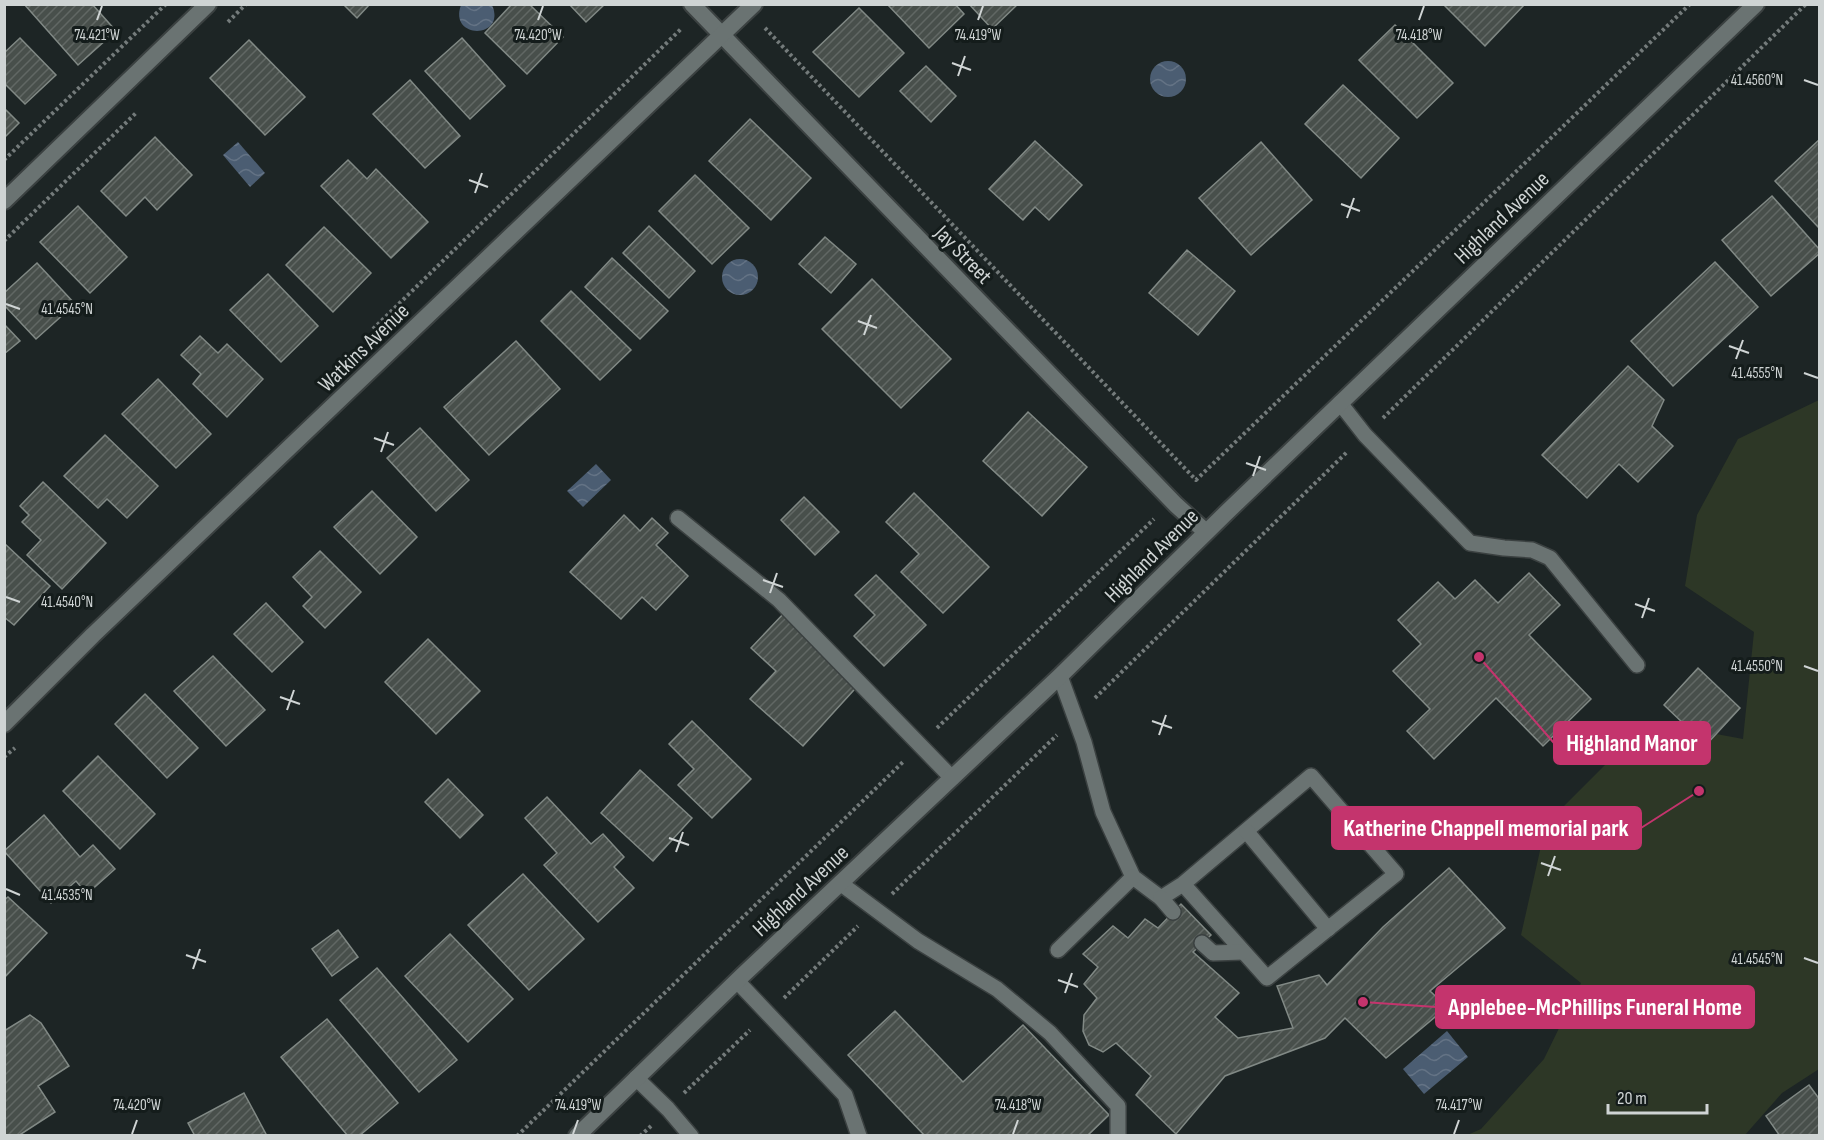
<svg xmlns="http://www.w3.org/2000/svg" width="1824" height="1140" font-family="'Sofia Sans Condensed',sans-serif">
<defs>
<pattern id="water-waves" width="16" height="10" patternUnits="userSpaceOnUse" patternTransform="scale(1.5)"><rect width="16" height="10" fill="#4b5d72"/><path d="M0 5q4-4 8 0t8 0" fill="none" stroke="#647385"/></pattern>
<pattern id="building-hatch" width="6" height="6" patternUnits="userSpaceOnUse" patternTransform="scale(1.5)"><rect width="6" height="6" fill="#484f4b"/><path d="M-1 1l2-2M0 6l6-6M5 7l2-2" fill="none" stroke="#616764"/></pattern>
</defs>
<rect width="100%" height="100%" fill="#1d2525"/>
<polygon fill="#2d3726" points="1819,400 1819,1069 1782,1093 1745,1135 1465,1136 1481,1129 1544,1059 1581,983 1521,935 1546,824 1612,758 1695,730 1743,739 1754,632 1685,586 1697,515 1738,439"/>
<g fill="url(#water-waves)">
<path d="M 461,5 L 492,5 C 507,39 448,40 461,5 Z"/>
<circle cx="1168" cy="79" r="18"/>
<polygon points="238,142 265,173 250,187 223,155"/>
<circle cx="740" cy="277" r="18"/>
<polygon points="596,464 611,480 583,507 567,491"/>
<polygon points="1447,1031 1468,1057 1424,1094 1403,1069"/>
</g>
<g fill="url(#building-hatch)" stroke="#818985" stroke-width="1.5">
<polygon points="24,4 92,4 116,31 78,65"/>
<polygon points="343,4 370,4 357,18"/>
<polygon points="512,4 529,4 563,37 527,74 485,33"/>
<polygon points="569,4 605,4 586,22"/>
<polygon points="887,4 955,4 964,14 929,48"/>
<polygon points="969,4 1018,4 992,29"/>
<polygon points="1443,4 1525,4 1485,46"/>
<polygon points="859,8 904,53 859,97 813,52"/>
<polygon points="1395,25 1453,83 1417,118 1359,60"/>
<polygon points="20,38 56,75 25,104 4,83 4,53"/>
<polygon points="462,38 505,86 470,119 425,71"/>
<polygon points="249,40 305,97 265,135 210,78"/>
<polygon points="926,66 956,96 931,122 900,91"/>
<polygon points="410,80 460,136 425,168 373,114"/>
<polygon points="1343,85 1399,138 1361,178 1305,124"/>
<polygon points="4,108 19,123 4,138"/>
<polygon points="750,119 811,178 771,220 709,161"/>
<polygon points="155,137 192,175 157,210 145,197 126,216 101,191"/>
<polygon points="1820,139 1820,229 1775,181"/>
<polygon points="1035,141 1082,185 1049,220 1035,207 1023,220 989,189"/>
<polygon points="1261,142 1312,200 1251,255 1199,198"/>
<polygon points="348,160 367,179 376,169 428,222 391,258 321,186"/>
<polygon points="695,175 749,228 712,264 659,211"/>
<polygon points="1772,196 1820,250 1820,253 1771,296 1722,240"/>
<polygon points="78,206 127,257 90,293 40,242"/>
<polygon points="649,226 695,271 669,298 623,253"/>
<polygon points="324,227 371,273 333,312 286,265"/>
<polygon points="825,237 856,264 831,293 799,264"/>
<polygon points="1187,250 1235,291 1198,335 1149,293"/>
<polygon points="612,258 668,311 640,339 585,287"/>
<polygon points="1715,262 1758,307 1673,386 1631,341"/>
<polygon points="37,263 75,304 36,339 4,305 4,293"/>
<polygon points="268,274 318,326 281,362 230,310"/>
<polygon points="872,279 951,359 901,408 822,329"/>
<polygon points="571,291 631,350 600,380 541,321"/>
<polygon points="4,324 20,341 4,354"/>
<polygon points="200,336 218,353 227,344 263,379 227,417 193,384 201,374 181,355"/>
<polygon points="516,341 560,389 489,455 444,407"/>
<polygon points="1628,366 1664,400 1652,426 1673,446 1638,482 1619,464 1587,498 1542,455"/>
<polygon points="158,379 211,434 176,468 122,414"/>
<polygon points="1028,412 1087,467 1042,516 983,461"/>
<polygon points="420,428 469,480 436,511 387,458"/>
<polygon points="105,435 158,486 127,518 107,499 98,508 64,476"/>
<polygon points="43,482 106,543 62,589 27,555 41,540 22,522 29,515 20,506"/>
<polygon points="372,491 417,537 380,574 334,527"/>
<polygon points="914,493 989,567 943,613 901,572 919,554 886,522"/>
<polygon points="804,497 839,532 815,555 781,520"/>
<polygon points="624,515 640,531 652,518 668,533 656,545 688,576 656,610 642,597 621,619 570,572"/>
<polygon points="4,543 50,586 14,625 4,617"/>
<polygon points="320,551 361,592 325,628 303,606 312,597 293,577"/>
<polygon points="1529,573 1560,605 1529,635 1591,699 1543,746 1496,698 1434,759 1407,731 1430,709 1393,671 1421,644 1398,620 1438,582 1455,599 1475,580 1498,603"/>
<polygon points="876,575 926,625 884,666 854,636 875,615 855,595"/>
<polygon points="266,603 303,642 272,672 234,634"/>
<polygon points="786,611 863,680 803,746 750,699 776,671 751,648"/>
<polygon points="428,639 480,691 436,734 385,682"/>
<polygon points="213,656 265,710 226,746 174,691"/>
<polygon points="1698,668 1740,708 1706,745 1664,705"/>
<polygon points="145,694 198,748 167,778 115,724"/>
<polygon points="692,721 751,779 712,818 678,785 694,769 669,744"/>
<polygon points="98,756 155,814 120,849 63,791"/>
<polygon points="640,770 692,818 653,861 601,813"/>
<polygon points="448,779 483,815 460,838 425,802"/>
<polygon points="547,797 591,844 603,834 624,857 614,867 634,888 598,922 544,865 557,853 525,818"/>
<polygon points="44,815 80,857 93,845 115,869 87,894 76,881 51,903 4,851"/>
<polygon points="1449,868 1505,928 1430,991 1447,1007 1386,1058 1345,1018 1325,1038 1225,1076 1176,1134 1136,1095 1151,1076 1116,1043 1103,1052 1089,1045 1083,1031 1084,1015 1097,998 1084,984 1098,967 1083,954 1113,926 1128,938 1145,919 1158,928 1181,904 1211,935 1193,952 1239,993 1215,1017 1238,1038 1293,1028 1277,986 1319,975 1327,985 1383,927"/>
<polygon points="523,874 584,939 529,990 468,925"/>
<polygon points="8,897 47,933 5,977 4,900"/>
<polygon points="338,930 358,957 332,976 312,949"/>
<polygon points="450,934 513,999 468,1042 405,976"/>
<polygon points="377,968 457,1060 419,1092 340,1000"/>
<polygon points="895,1011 963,1082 1023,1025 1109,1115 1087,1136 925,1136 848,1055"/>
<polygon points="30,1015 41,1023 69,1066 38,1086 55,1112 18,1136 4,1136 4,1031"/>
<polygon points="327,1019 398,1103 359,1136 348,1136 281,1057"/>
<polygon points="1809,1085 1820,1100 1820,1136 1780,1136 1766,1116"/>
<polygon points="244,1093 267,1136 195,1136 188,1123"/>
</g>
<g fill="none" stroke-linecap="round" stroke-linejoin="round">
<g stroke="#3b4141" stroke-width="18">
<g id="service">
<polyline points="1340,403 1365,435 1470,543 1504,548 1532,550 1550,558 1637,665"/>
<polyline points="678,518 779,600 952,778"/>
<polyline points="1060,676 1084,742 1103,812 1133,877 1161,898 1183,884 1311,776 1396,874 1267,978 1183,884"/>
<polyline points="1247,832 1328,929"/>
<polyline points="840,883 918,941 997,989 1050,1033 1118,1106 1118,1136"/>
<polyline points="1161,898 1173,912"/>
<polyline points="1202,943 1213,953 1243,952"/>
<polyline points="1058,950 1133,877"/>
<polyline points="737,981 845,1095 859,1136"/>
<polyline points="636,1078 668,1109 691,1136"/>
</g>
</g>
<g stroke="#3b4141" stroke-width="20">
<g id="minor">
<polyline points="692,4 1176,505 1206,532"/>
<polyline points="4,201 208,4"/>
<polyline points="4,724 93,635 754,4"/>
</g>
</g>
<g stroke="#3b4141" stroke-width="20">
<polyline id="tertiary" points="577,1136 744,974 1060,676 1226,513 1756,4"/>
</g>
<g stroke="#747b7b" stroke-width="4" stroke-dasharray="3 3" stroke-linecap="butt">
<polyline points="228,22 246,4"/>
<polyline points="765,28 1196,480 1690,4"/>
<polyline points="4,160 166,4"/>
<polyline points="4,241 137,112"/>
<polyline points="373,329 682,28"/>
<polyline points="1383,418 1806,4"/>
<polyline points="1095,698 1347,452"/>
<polyline points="937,728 1154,519"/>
<polyline points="4,757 15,748"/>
<polyline points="892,894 1057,735"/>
<polyline points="784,998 858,926"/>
<polyline points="684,1093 750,1030"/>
<polyline points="517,1136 904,761"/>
<polyline points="640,1136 651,1126"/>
</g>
<use href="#service" stroke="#6a7372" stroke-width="15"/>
<use href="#minor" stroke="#6a7372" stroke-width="16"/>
<use href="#tertiary" stroke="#6a7372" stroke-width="16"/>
</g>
<path fill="none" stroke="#cfd4d4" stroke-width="2" d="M 97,20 L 102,6M 538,20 L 543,6M 978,20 L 983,6M 1419,20 L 1424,6M 952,63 L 971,70M 958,76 L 965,56M 1804,80 L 1818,85M 469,180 L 488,187M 475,193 L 482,173M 1341,204 L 1360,211M 1347,218 L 1354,198M 6,304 L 20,309M 858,321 L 877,328M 864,335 L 871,315M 1729,346 L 1749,353M 1736,359 L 1743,340M 1804,373 L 1818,378M 374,438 L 394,445M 381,452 L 388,432M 1246,463 L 1266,470M 1253,476 L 1260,456M 763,580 L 783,587M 770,593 L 777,573M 6,597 L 20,602M 1635,604 L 1655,611M 1642,618 L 1649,598M 1804,666 L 1818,671M 280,697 L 300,704M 287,710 L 294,690M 1152,721 L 1172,728M 1159,735 L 1166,715M 669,838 L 689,845M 676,852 L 683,832M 1541,863 L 1561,870M 1548,876 L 1555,856M 6,889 L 20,895M 186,955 L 206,962M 1804,958 L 1818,963M 193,969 L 200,949M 1058,980 L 1078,987M 1065,993 L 1072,973M 132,1134 L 137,1120M 573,1134 L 578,1120M 1013,1134 L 1018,1120M 1454,1134 L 1459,1120"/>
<g text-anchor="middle" stroke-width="6" stroke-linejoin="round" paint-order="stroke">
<g font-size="22" fill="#cfd4d4" stroke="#141c1b">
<text transform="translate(1501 217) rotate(-44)" y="8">Highland Avenue</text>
<text transform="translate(964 254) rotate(46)" y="8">Jay Street</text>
<text transform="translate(363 347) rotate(-44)" y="8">Watkins Avenue</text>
<text transform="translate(1151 555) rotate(-45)" y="8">Highland Avenue</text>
<text transform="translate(800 890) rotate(-43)" y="8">Highland Avenue</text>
</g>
</g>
<g font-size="15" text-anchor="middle" fill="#cfd4d4" stroke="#141c1b" stroke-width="6" stroke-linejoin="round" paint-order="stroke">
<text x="97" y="40">74.421°W</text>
<text x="538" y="40">74.420°W</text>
<text x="978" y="40">74.419°W</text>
<text x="1419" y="40">74.418°W</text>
<text x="1757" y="85">41.4560°N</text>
<text x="67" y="314">41.4545°N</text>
<text x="1757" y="378">41.4555°N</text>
<text x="67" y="607">41.4540°N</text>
<text x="1757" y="671">41.4550°N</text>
<text x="67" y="900">41.4535°N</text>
<text x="1757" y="964">41.4545°N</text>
<text x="137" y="1110">74.420°W</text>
<text x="578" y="1110">74.419°W</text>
<text x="1018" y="1110">74.418°W</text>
<text x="1459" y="1110">74.417°W</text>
</g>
<path fill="none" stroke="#c4346d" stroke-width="2" d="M1479 657L1554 743M1699 791L1641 828M1363 1002L1436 1007"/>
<g fill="#c4346d" stroke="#141c1b" stroke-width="2">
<circle cx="1479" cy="657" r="6"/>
<circle cx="1699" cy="791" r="6"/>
<circle cx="1363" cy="1002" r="6"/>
</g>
<g fill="#c4346d" stroke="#c4346d" stroke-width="2">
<rect x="1554" y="722" width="156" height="42" rx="6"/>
<rect x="1332" y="807" width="309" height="42" rx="6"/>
<rect x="1436" y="986" width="318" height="42" rx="6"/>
</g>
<g font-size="24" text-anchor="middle" font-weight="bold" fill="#fff">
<text x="1632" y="751">Highland Manor</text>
<text x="1486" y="836">Katherine Chappell memorial park</text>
<text x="1595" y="1015">Applebee-McPhillips Funeral Home</text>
</g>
<rect width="1824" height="1140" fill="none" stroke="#cfd4d4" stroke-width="12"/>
<path d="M1608 1104v9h99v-9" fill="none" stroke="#cfd4d4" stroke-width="3"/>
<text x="1617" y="1104" font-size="18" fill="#cfd4d4" stroke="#141c1b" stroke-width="4.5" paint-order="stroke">20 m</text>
</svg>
